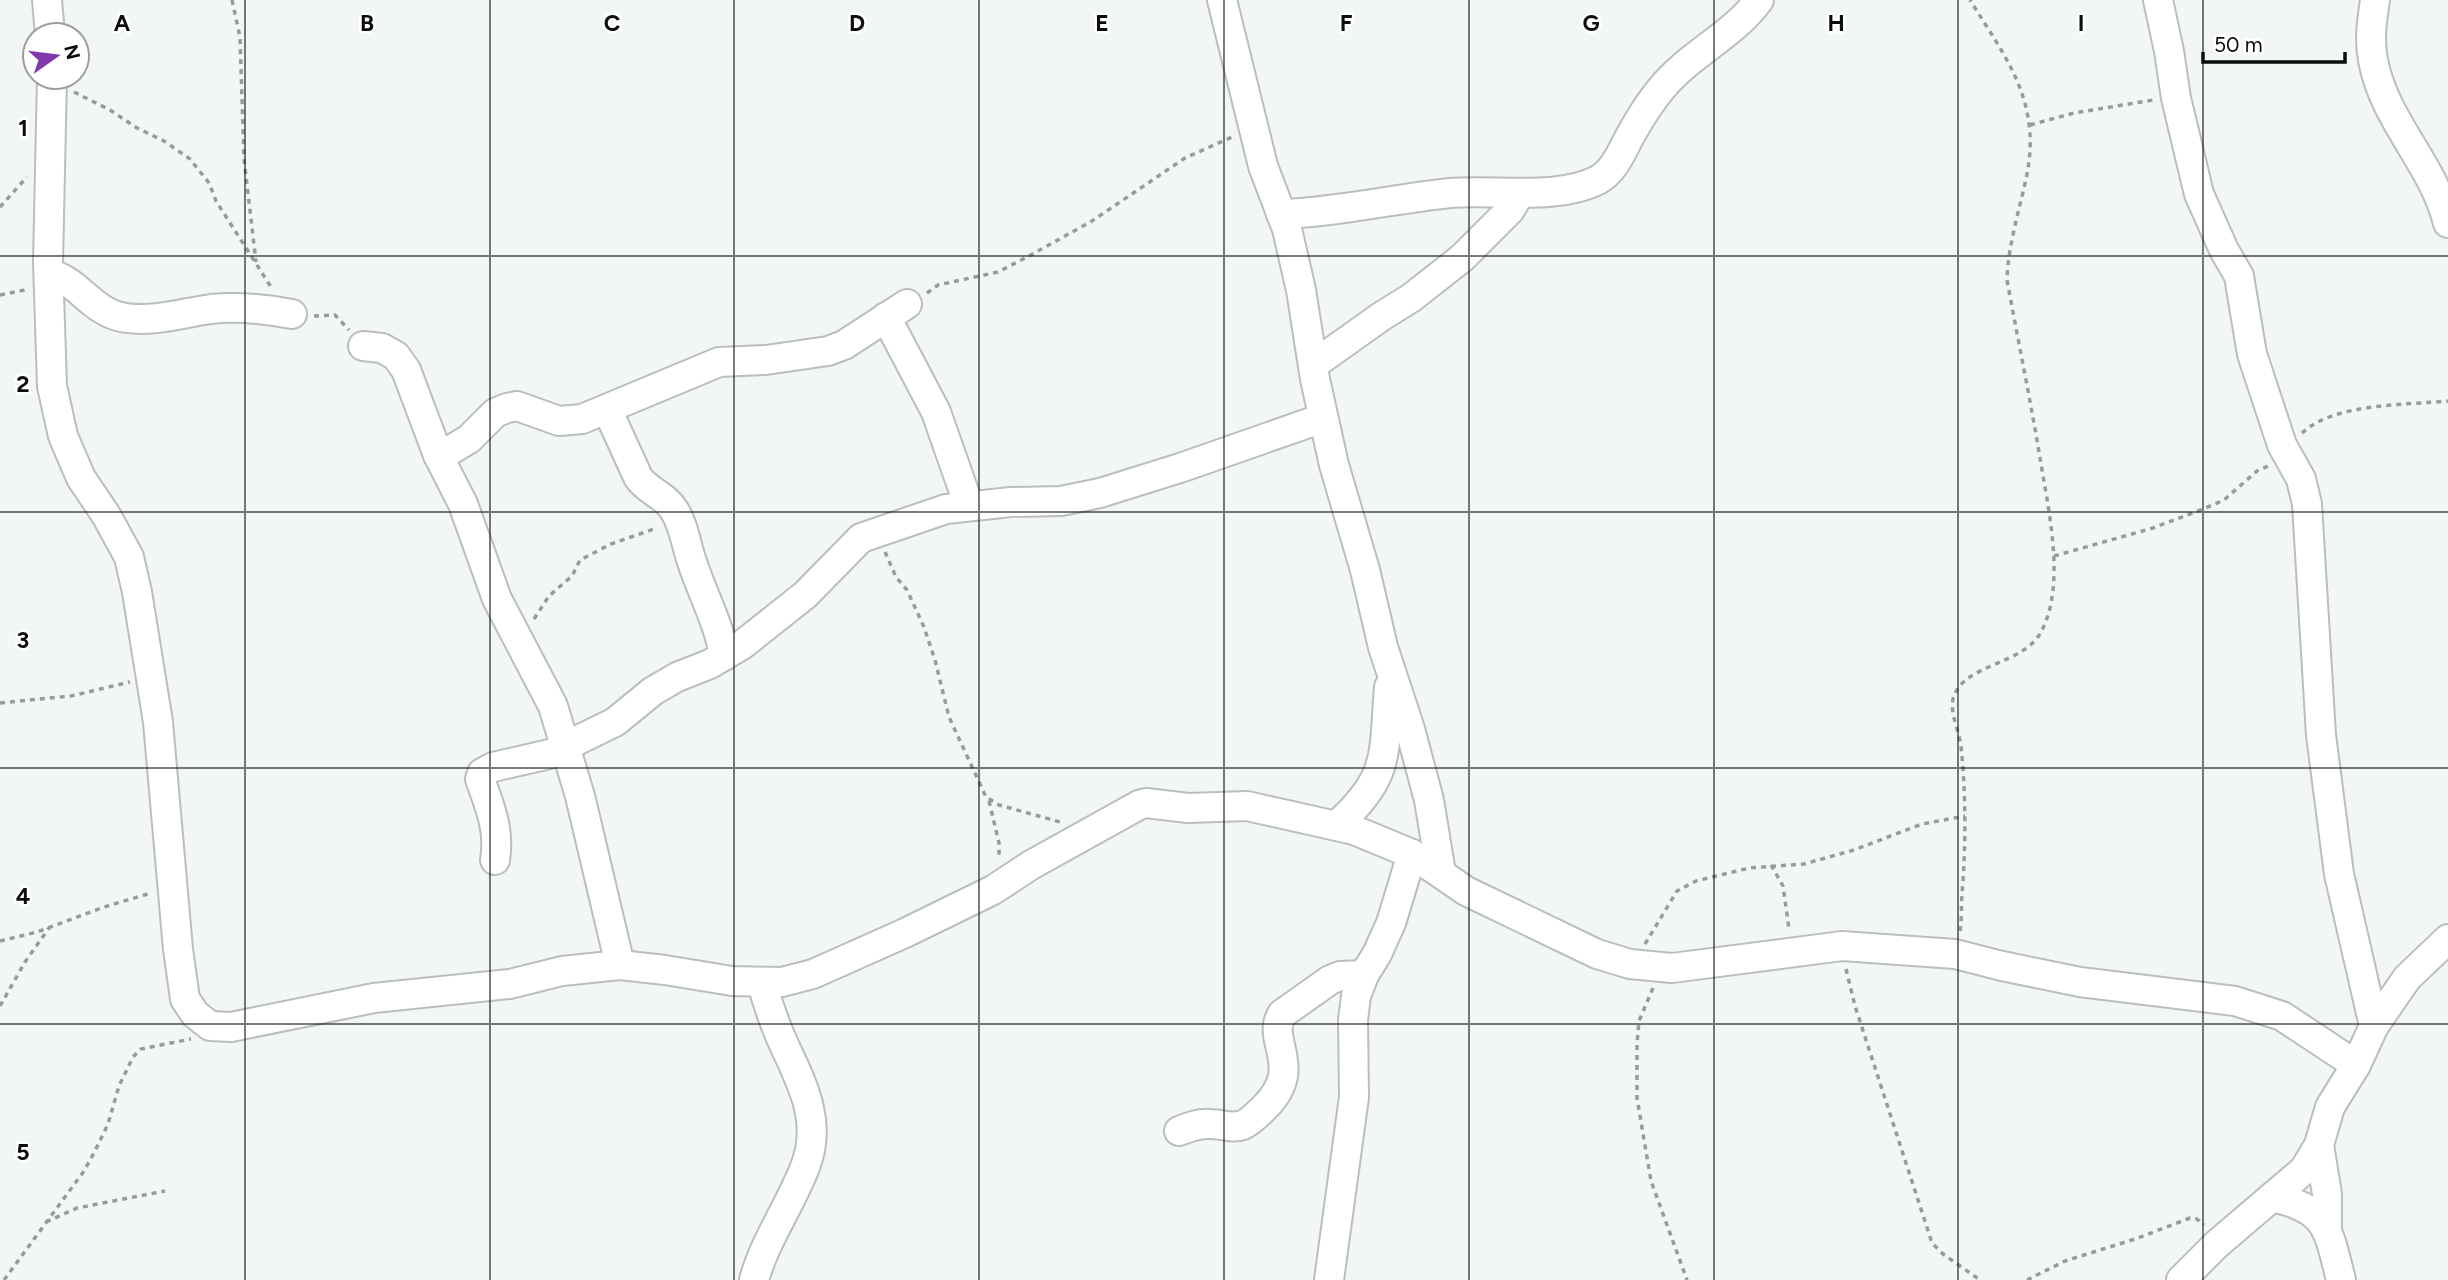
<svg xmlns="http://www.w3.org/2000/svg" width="2448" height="1280" font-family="Figtree,sans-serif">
<rect width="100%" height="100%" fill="#f3f6f6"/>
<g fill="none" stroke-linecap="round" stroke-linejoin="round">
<g stroke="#bbbebe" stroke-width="32">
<g id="minor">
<polyline points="47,0 50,35"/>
<polyline points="1222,0 1263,166 1287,229 1301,290 1315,379 1334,465 1365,570 1383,647 1410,729 1429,800 1441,873"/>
<polyline points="2158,0 2169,51 2176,98 2199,194 2224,250 2239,276 2252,354 2282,445 2301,479 2307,504 2321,735 2339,874 2374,1026"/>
<path d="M 2375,0 C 2372,20 2369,40 2373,60 C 2384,121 2433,163 2448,223"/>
<polyline points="52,77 48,263 52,386 63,436 81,478 106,515 129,557 137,592 158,722 178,949 185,999 195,1014 210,1026 231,1027 374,998 510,984 562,971 620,965 665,970 732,981 782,982 813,974 905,933 993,890 1031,865 1139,805 1146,803 1188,808 1247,806 1354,830 1412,854 1466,891 1597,954 1630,964 1672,968 1842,946 1955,954 2002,966 2080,982 2235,1001 2282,1016 2356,1065"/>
<path d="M 1281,214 C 1338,212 1393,199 1450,193 C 1495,189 1557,201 1598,180 C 1617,169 1623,147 1634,129 C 1642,115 1651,101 1661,89 C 1689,54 1733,36 1759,0"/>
<path d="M 49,274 C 78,279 91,313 126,318 C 156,322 182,313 211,309 C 238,306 265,309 292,314"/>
<polyline points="886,317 936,412 969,506"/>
<polyline points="363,346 382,348 396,356 406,370 438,455 463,504 497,599 553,706 580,796 620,965"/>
<polyline points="1313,365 1382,316 1411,298 1462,258 1510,210 1520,193"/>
<path d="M 607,409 L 638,477 C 647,491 665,495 674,510 C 684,525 686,545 692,562 C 702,593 719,623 724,656"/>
<polyline points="438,455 449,451 469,439 495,413 507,408 517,406 559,421 582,419 719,362 766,360 828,351 844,345 907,304"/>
<polyline points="566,746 615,722 653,691 677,677 710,664 742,645 805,595 861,538 946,509 1011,502 1061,501 1100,493 1180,468 1323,418"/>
<path d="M 1337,825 C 1392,775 1383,754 1389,687"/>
<path d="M 495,860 C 500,830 490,807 480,779 L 482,773 L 493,767 L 567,750"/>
<path d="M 1179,1131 C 1189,1127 1199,1123 1210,1124 C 1221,1124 1232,1129 1243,1125 C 1250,1122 1258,1114 1264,1108 C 1306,1067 1265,1041 1282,1014 L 1330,980 L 1340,976 L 1364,975"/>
<polyline points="2319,1145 2327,1194 2327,1229"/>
<path d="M 2272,1197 C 2328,1209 2328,1229 2341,1280"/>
<path d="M 754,1280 C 765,1240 790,1206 805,1167 C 822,1124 804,1087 786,1049 C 776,1028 768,1005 762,983"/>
<polyline points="1329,1280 1354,1097 1353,1020 1356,996 1364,975 1377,954 1391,923 1412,854"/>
<polyline points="2181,1280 2217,1244 2304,1170 2319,1145 2330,1107 2356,1065 2374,1026 2407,978 2448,939"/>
</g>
</g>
<g stroke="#999b9b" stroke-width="3.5" stroke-dasharray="5 5" stroke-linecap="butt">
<polyline points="232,0 240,37 244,159 256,262"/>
<polyline points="74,92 110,110 137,128 164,141 190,159 209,183 216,201 271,287"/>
<polyline points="2030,125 2074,113 2153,100"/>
<polyline points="0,207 27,177"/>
<polyline points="927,293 938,285 998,272 1029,256 1092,221 1185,158 1232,137"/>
<polyline points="0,295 25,290"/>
<polyline points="314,316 335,315 349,330"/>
<path d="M 2302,433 C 2334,403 2406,405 2448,401"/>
<polyline points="885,552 896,577 907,590 924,627 935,660 949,717 986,797 999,805 1060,822"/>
<polyline points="2054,556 2153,528 2203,509 2224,500 2257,471 2268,466"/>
<polyline points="534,619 549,596 572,576 580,560 611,544 657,528"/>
<polyline points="0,703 71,696 130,682"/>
<polyline points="989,801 999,843 999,859"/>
<polyline points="1771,865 1783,886 1789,929"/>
<path d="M 1960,931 C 1962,919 1961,906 1962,894 C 1966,845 1966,795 1961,746 C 1959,730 1950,715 1953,699 C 1962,663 2025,666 2042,630 C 2066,584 2048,507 2040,458 C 2030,398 2018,340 2007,280 C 2008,244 2020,209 2027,174 C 2041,101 2006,58 1970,0"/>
<polyline points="0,941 37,932 104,907 151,893"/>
<polyline points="1645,944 1677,891 1696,881 1749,868 1804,864 1854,850 1922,824 1965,816"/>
<polyline points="1846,969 1855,1006 1932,1243 1943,1254 1980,1280"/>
<polyline points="1653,988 1639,1021 1637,1044 1637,1098 1651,1181 1687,1280"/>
<polyline points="0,1006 25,962 49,928"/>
<polyline points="46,1222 77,1208 165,1191"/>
<polyline points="4,1280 84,1171 95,1151 108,1124 119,1086 133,1057 141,1049 191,1039"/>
<polyline points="2027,1280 2065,1261 2138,1238 2190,1218 2197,1219 2204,1225"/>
</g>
<use href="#minor" stroke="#fff" stroke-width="28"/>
</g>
<path fill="none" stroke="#0c0d0d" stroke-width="2" stroke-opacity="0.55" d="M 245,0 L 245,1280M 490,0 L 490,1280M 734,0 L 734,1280M 979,0 L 979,1280M 1224,0 L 1224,1280M 1469,0 L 1469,1280M 1714,0 L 1714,1280M 1958,0 L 1958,1280M 2203,0 L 2203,1280M 0,256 L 2448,256M 0,512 L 2448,512M 0,768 L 2448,768M 0,1024 L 2448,1024"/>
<g font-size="23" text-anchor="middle" font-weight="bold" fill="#0c0d0d" stroke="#fff" stroke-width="5" stroke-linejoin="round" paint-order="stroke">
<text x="122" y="31">A</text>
<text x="367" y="31">B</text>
<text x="612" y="31">C</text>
<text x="857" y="31">D</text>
<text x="1102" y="31">E</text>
<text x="1346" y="31">F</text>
<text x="1591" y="31">G</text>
<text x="1836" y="31">H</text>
<text x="2081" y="31">I</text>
<text x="23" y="136">1</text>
<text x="23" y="392">2</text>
<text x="23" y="648">3</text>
<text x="23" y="904">4</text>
<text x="23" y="1160">5</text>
</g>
<g transform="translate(56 56) rotate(76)"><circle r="33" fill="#ffffff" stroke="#9e9e9e" stroke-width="2"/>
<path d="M0-5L12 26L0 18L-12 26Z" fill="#8239ac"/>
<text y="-10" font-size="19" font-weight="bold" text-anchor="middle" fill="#0c0d0d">N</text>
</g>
<path d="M2203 52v10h142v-10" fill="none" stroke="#0c0d0d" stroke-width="3.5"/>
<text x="2214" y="52" font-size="21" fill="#0c0d0d" stroke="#ffffff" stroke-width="5" paint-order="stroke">50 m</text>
</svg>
